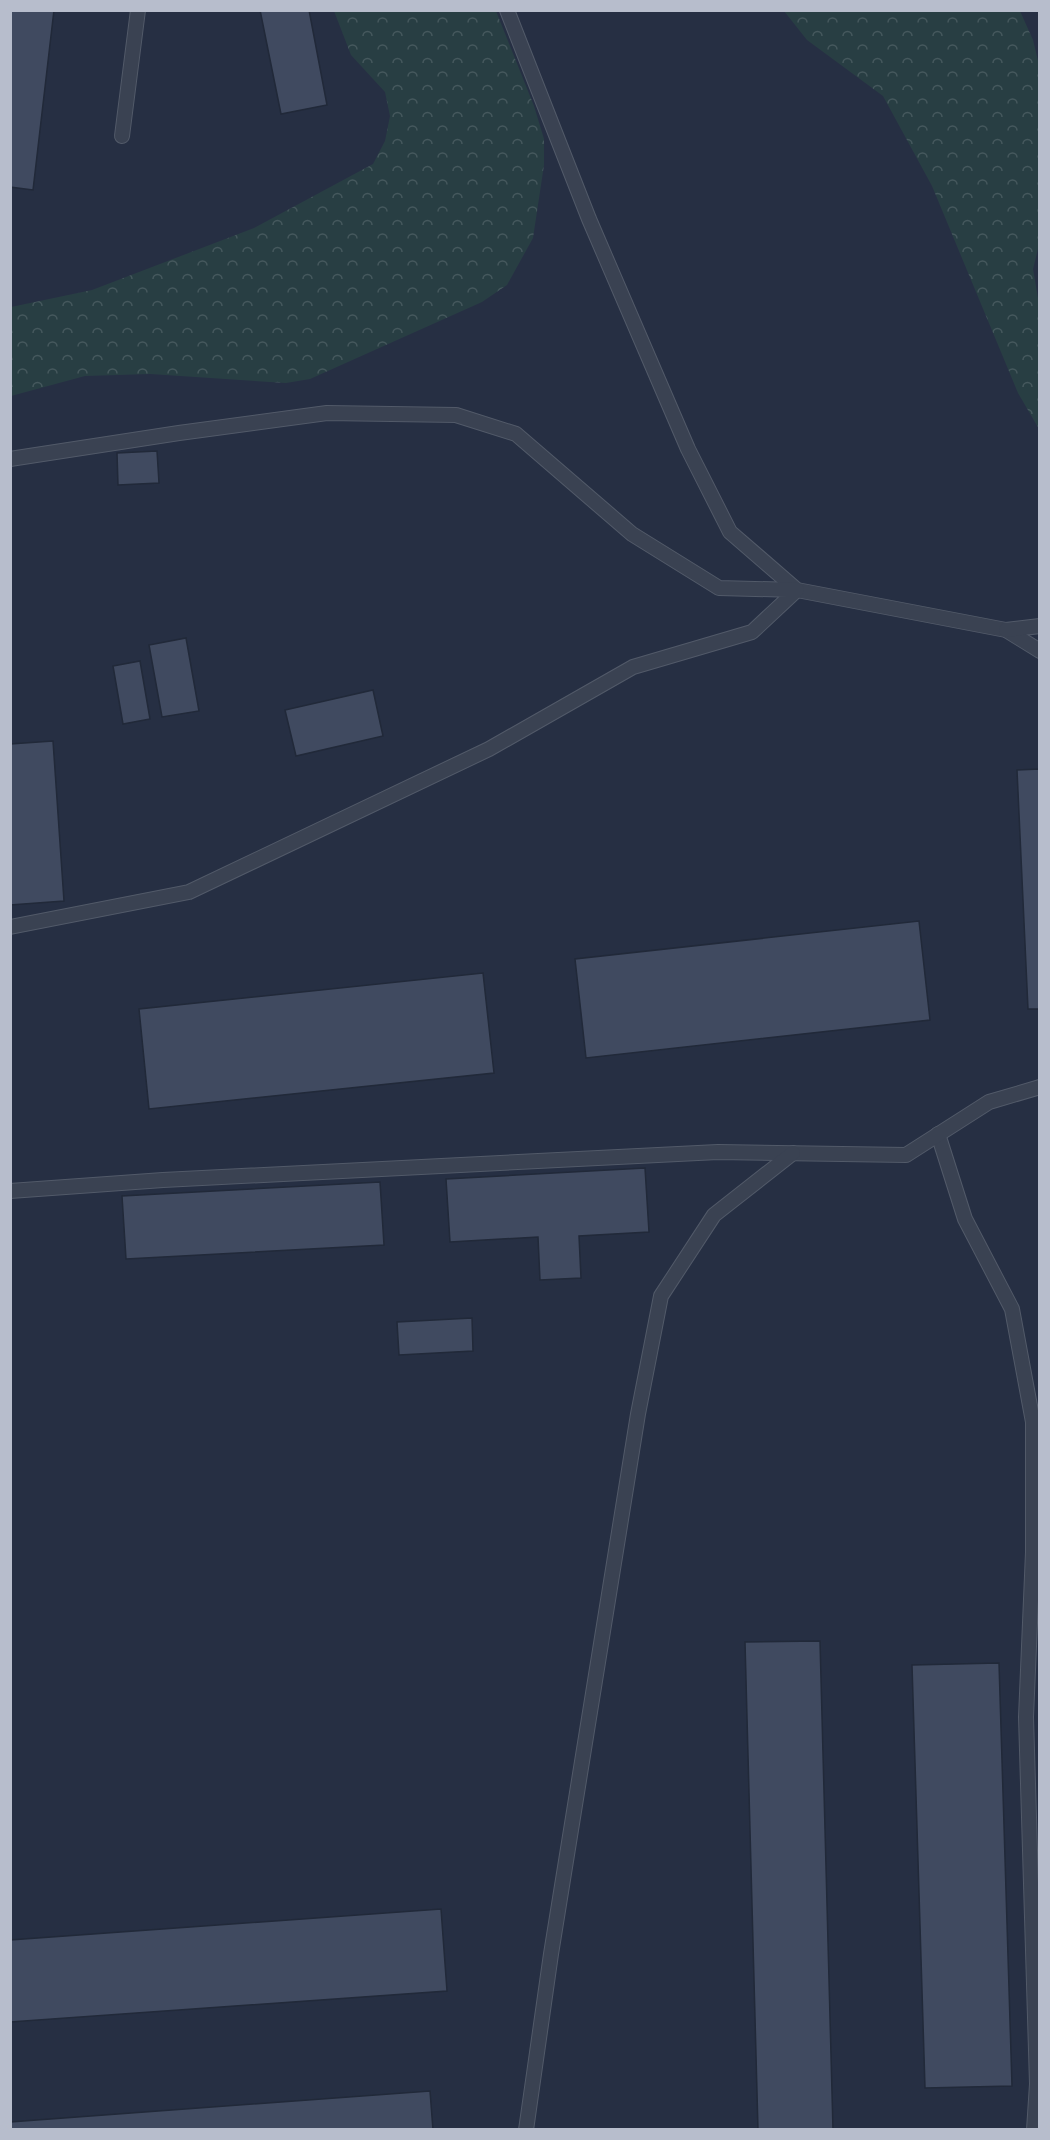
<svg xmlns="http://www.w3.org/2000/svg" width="1050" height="2140" font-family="'Sofia Sans Condensed',sans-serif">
<defs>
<pattern id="forest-crowns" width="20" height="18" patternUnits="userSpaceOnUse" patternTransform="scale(1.5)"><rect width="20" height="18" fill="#283e43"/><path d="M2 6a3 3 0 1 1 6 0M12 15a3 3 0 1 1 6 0" fill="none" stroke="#45585d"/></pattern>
</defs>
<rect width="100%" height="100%" fill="#262f43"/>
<g fill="url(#forest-crowns)">
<polygon points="334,11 496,11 534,106 544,139 544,165 533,238 507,285 482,302 310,379 286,383 150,374 85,376 11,396 11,307 92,290 254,228 373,164 385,141 390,116 385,92 351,55"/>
<polygon points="784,11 1020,11 1033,40 1040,69 1040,241 1033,269 1040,310 1039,429 1018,393 932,186 883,96 807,40"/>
</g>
<g fill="#404a60" stroke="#212939" stroke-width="1.5">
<polygon points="10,10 54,10 33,190 10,187"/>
<polygon points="260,10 309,10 327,105 281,114"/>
<polygon points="157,451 159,483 118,485 117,453"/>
<polygon points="186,638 199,711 162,717 149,645"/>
<polygon points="140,661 150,719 123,724 113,666"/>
<polygon points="373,690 383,736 296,756 285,710"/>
<polygon points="53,741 64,901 10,905 10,744"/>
<polygon points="1040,769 1040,1009 1028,1009 1017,770"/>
<polygon points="919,921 930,1020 586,1058 575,959"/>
<polygon points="483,973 494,1073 149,1109 139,1009"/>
<polygon points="645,1168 649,1232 579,1236 581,1278 540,1280 538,1237 450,1242 446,1179"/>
<polygon points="380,1182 384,1245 126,1259 122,1196"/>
<polygon points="472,1318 473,1351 399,1355 397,1322"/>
<polygon points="820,1641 833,2130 758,2130 745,1642"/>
<polygon points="999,1663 1012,2086 925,2088 912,1665"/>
<polygon points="441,1909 447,1991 10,2022 10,1940"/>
<polygon points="430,2091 433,2130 10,2130 10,2122"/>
</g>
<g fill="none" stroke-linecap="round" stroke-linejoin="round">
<g stroke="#525a69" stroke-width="16">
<g id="lane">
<polyline points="507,10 589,219 688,449 730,532 797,590 1006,630 1040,651"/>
<polyline points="122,136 138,10"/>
<polyline points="10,459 179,433 327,413 456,415 516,434 632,534 719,588 797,590 752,632 633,667 489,749 189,892 10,927"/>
<polyline points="1006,630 1040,626"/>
<polyline points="938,1134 965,1219 1012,1309 1033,1422 1033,1552 1026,1717 1037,2084 1034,2130"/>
<polyline points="10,1191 163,1180 718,1152 906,1155 989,1102 1040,1087"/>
<polyline points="526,2130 551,1954 638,1414 661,1296 714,1215 793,1153"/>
</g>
</g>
<use href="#lane" stroke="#3a4252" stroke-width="14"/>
</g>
<rect width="1050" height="2140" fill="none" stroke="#b7bdcc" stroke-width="24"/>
</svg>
